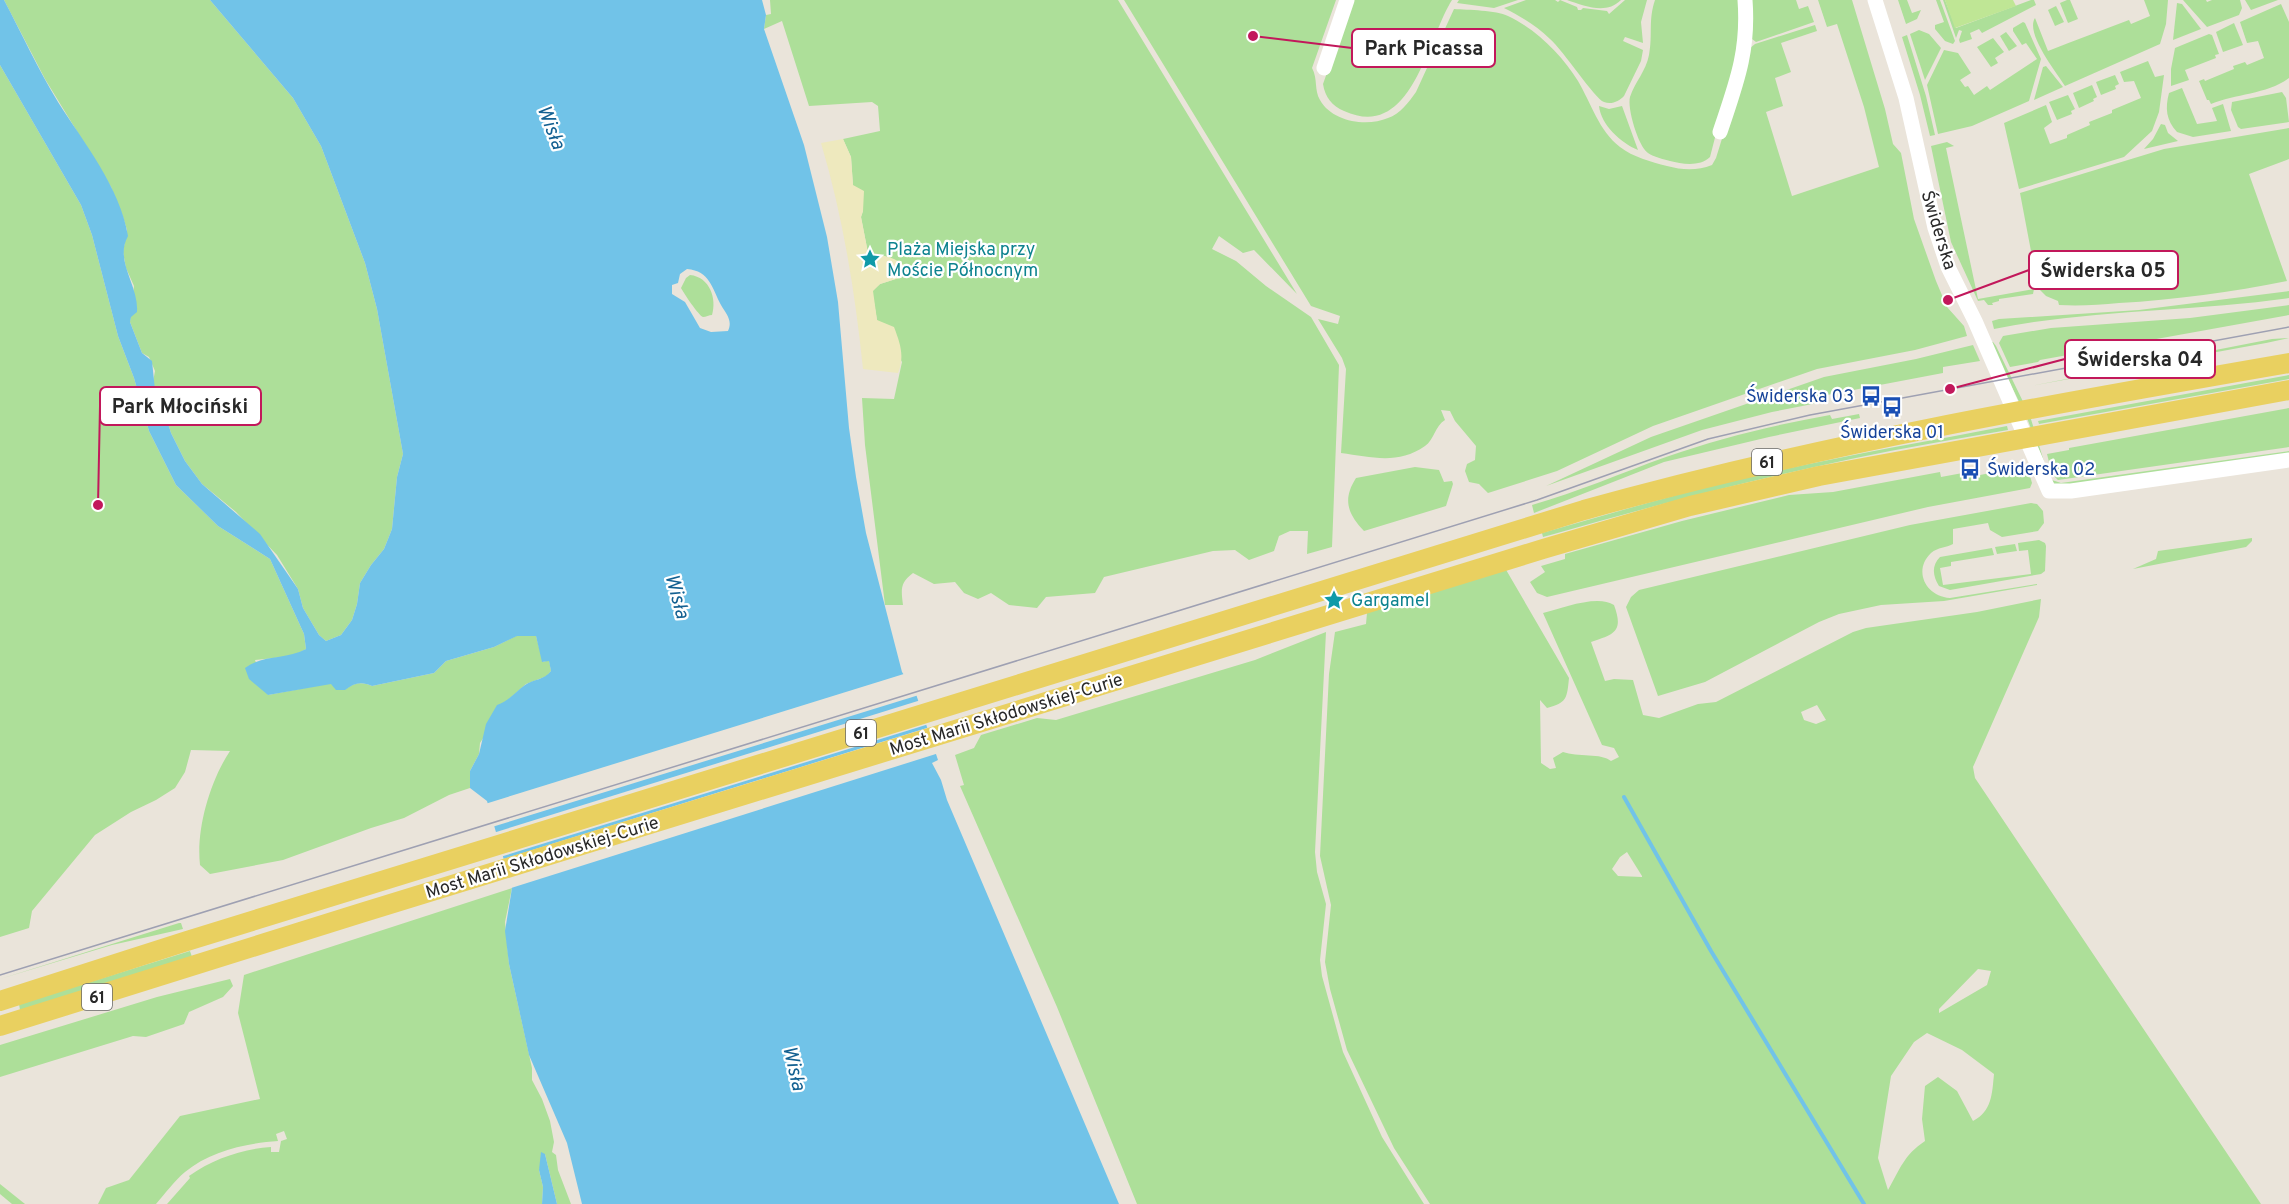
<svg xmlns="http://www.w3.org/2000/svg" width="2289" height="1204" font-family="Overpass,sans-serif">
<rect width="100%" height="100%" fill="#eae4da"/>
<g fill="#addf99" fill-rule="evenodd">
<polygon points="4,0 210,0 293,98 321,146 365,263 377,309 403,454 397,477 392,529 384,549 371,565 360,583 357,604 352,620 341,635 326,641 319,635 303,608 298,589 277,555 236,512 202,484 185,461 171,433 163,408 156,400 153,382 155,371 149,357 142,353 130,322 134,286 126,268 123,252 127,230 123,217 111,187 45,79"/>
<path d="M 770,0 L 1118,0 L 1297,294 L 1254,250 L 1243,253 L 1219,236 L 1212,249 L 1236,261 L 1266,286 L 1311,317 L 1339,365 L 1332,547 L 1307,554 L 1308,531 L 1290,531 L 1279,536 L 1274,551 L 1249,560 L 1235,550 L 1213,551 L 1104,577 L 1095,593 L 1046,597 L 1037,608 L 1009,605 L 991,593 L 978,599 L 964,593 L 955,582 L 934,584 L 913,573 C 900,583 901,589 903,605 L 885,605 L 865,445 L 862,398 L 894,399 L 902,362 L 877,320 L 872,291 L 880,284 L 902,277 L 900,262 L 868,253 L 861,217 L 863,211 L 853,186 L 851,157 L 843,139 L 880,131 L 878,106 L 872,102 L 809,106 L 782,21 L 764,29 L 766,15 L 771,14 Z"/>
<path d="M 1124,0 L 1336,0 L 1312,68 C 1318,79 1314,90 1320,100 C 1332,122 1367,127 1388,118 C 1400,114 1409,102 1416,92 L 1454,9 C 1468,10 1496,10 1508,16 C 1536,29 1562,55 1578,81 C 1591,103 1599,131 1620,147 C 1633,157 1651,162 1667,166 C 1682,170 1697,171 1712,165 L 1716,158 L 1750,48 L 1755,44 L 1815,25 L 1817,31 L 1781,43 L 1791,72 L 1775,78 L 1783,106 L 1766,112 L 1792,196 L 1879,167 L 1864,107 L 1837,24 L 1827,27 L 1818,0 L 1852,0 L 1885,109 L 1893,144 L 1901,153 L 1914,219 L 1936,281 L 1947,307 L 1964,326 L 1967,336 L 1915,350 L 1817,369 L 1653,426 L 1557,471 L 1488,493 L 1479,484 L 1469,482 L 1465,471 L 1467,464 L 1475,460 L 1476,446 L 1455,421 L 1450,411 L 1441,410 L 1445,420 C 1435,426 1434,440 1425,446 C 1398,465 1371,457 1341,453 L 1346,369 L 1342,358 L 1318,319 L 1338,324 L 1340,316 L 1311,306 Z"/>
<path d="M 1353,0 L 1452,0 C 1427,39 1412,142 1344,111 C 1332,106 1325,97 1323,84 Z"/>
<polygon points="1459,0 1518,0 1494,8 1457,3"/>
<path d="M 1526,0 L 1555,0 L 1558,2 L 1560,0 L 1577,7 L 1578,10 L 1581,10 L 1583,8 L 1607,11 L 1609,14 L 1625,0 L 1647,0 L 1641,22 L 1643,43 L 1625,37 L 1623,41 L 1643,50 L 1641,61 L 1624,96 C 1619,101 1612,105 1604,102 C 1595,99 1563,50 1550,39 C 1537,26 1520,16 1504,8 Z"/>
<path d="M 1567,0 L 1621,0 C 1606,15 1585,6 1567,0 Z"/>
<path d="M 1655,0 L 1740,0 L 1743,29 L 1710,157 C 1700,167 1682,164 1670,161 C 1663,159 1654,157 1648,153 C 1638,146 1627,108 1630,97 C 1635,82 1646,71 1649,55 C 1653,34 1648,21 1655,0 Z"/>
<polygon points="1750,0 1796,0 1799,9 1808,6 1814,22 1756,42 1752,39"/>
<polygon points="1898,0 1907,0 1912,13 1921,10 1917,19 1906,24"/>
<polygon points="1936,0 1940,0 1955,41 1953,44 1945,41 1935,29 1935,25 1944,22"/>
<polygon points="1943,0 1945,0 1956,28 2031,0 2034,0 2036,5 1982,33 1979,29 1970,33 1972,39 1960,43 1959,40 1962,31 1959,30 1956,38"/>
<polygon points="2067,0 2070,0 2078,19 2068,23 2060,3"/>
<path d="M 2144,0 L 2168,0 L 2166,24 L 2160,44 L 2065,86 C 2056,72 2025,33 2035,18 L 2048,51 C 2075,40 2103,30 2129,20 L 2131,24 L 2150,16 Z"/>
<polygon points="2183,0 2206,0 2207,2 2212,0 2240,0 2242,8 2239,15 2207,27"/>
<polygon points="2245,0 2278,0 2251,10"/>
<polygon points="2177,3 2182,4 2201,29 2173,40"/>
<path d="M 2281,4 L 2289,22 L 2289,78 C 2268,94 2235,94 2211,104 L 2209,100 L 2207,100 L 2199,81 L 2204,79 L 2205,81 L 2234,69 L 2233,66 L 2245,62 L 2247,65 L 2264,58 L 2258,41 L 2247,43 L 2240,22 Z"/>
<polygon points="2056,6 2064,22 2055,26 2048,10"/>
<polygon points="2023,22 2025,23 2041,59 2029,101 1972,126 1938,134 1927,85 1944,50 1958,53 1971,73 1960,80 1965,87 1968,86 1974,95 1987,86 1990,90 2037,59 2026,43 2022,45 2013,31 2013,28"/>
<polygon points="2234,23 2243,45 2223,52 2216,32"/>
<polygon points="1919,30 1929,34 1941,48 1925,80 1910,34"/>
<polygon points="2006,32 2017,46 2009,51 2000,36"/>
<polygon points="2209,34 2212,35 2219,54 2215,55 2216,58 2185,70 2189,80 2171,86 2171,69 2175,48"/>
<polygon points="1907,35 1926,96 1935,135 1930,136 1920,95 1902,37"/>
<polygon points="1993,38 2004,52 1995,58 1998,63 1991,67 1977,47"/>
<polygon points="2148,61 2155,77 2164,75 2159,112 2152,131 2124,157 2019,189 2004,123 2046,105 2052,122 2044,128 2050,144 2067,138 2067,135 2090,125 2089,122 2112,113 2112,110 2141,98 2134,81 2124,82 2120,72"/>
<path d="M 0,65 L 81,205 L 92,235 L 118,336 L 134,378 L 149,431 L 176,485 L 218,526 L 270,559 L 304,634 L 306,649 L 293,656 L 255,660 L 268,695 L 331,683 L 344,690 C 354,683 361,681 372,686 L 434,673 L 446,661 L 494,647 L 516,636 L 536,636 L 543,662 L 549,660 L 551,671 L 547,676 L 526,684 L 507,701 L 480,743 L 479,754 L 470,771 L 470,788 L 449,795 L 404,818 L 371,828 L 283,860 L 210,874 L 200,865 C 196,829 210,781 230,751 L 191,750 L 185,772 L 175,788 L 156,800 L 131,812 L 95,835 L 32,911 L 29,928 L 0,937 Z"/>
<polygon points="2046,66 2063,87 2034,100 2043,67"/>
<polygon points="2115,75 2119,84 2115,86 2116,89 2101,95 2096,82"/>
<polygon points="2092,85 2097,97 2093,99 2094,101 2079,108 2073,93"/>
<path d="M 2182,88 L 2197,124 L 2217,121 L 2212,108 L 2223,104 L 2231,131 L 2193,137 L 2177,132 C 2166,120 2165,108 2169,93 Z"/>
<polygon points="2282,92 2286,98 2289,122 2241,129 2238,127 2231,110 2232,102"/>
<polygon points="2068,95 2075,109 2071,111 2072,114 2057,120 2049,102"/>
<path d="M 1599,106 L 1609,109 L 1622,106 L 1638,150 C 1621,143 1601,125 1599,106 Z"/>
<polygon points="2161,124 2165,125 2168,133 2178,141 2144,149 2153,139"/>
<path d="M 2289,128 L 2289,159 L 2249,174 L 2287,281 C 2232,292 2175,300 2119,303 C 2099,305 2079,306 2059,305 L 2058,301 L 2046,296 L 2038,288 L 2020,193 L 2164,149 Z"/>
<polygon points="1947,142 1954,146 1946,148 1978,299 2034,289 2033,294 1999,299 1999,301 1992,303 1993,305 1988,305 1984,300 1978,301 1951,242 1931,146"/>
<path d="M 690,275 C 710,277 717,299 712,315 C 709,315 706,317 703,317 C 699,316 683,292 681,288 L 686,278 Z"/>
<path d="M 2289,291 L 2289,298 C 2191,312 2091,309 1994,329 L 1992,321 L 1999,319 L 2139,310 Z"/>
<polygon points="2289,305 2289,315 2040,360 2038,362 2010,367 1999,343 2003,336 2051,328 2190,318"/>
<polygon points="2289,338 2266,343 2025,387 2272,339"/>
<polygon points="1990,342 1993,342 1996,346 2030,416 2046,468 2027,418"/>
<polygon points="1973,345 1980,361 1943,367 1943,373 1827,395 1828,401 1772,412 1702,430 1546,486 1651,437 1824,377 1916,359"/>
<polygon points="2289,375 2289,379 2039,424 2038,421"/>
<polygon points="2289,408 2289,447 2058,480 2052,474 2047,454 2069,450 2069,448"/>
<path d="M 1830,415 L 1832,419 L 1859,414 L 1860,418 L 1769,437 L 1664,462 L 1534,513 L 1532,505 C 1578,492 1621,473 1666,457 C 1720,438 1774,425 1830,415 Z"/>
<path d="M 2007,426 L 2008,430 C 1956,439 1903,448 1851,459 C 1751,480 1652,506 1554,534 L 1543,537 L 1542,533 C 1609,514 1676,494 1744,478 C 1831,458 1919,443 2007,426 Z"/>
<polygon points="2289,451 2289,455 2056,487 2052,480 2061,483"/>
<polygon points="2027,466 2032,483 2030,488 1928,507 1547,597 1537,593 1530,582 1545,572 1541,566 1565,559 1565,554 1682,521 1789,495 1833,492 1940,472 1941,477 1979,470 1980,475"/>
<path d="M 1415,467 L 1439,470 L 1444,482 L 1452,481 L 1453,484 L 1446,506 L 1364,531 C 1348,514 1342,500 1356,478 Z"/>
<path d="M 2031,503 L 2037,504 L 2043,511 L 2044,523 L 2038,531 L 2002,537 L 1990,530 L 1988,523 L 1953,529 L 1953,544 C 1946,548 1938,547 1931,553 C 1913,570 1925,596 1950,598 L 2037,584 L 2037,585 L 1944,601 L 1881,605 L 1839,614 L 1819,622 L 1705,682 L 1658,696 L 1626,607 L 1631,597 L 1639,590 L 1910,525 Z"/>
<polygon points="2252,538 2252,541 2246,547 2133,569 2156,559 2158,551"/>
<path d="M 2039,540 L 2045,543 L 2046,546 L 2045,571 L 2041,574 L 1950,590 L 1939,586 C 1933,576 1931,566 1940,557 L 1992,548 L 1994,555 L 1951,562 L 1951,566 L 1940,568 L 1943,585 L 2031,574 L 2028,550 L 2019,551 L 2018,543 Z"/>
<polygon points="2015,544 2017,551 1997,554 1995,547"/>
<path d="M 1505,568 L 1569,678 C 1567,698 1567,703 1547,708 L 1540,700 L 1541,763 L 1550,769 L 1556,768 L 1553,758 L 1563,752 C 1577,757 1602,753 1611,761 L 1619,757 L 1614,748 L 1602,745 L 1543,613 C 1562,608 1598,594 1614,605 C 1624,632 1614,634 1591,642 L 1605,681 L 1614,679 L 1633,680 L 1643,715 L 1659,718 L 1698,704 L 1716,702 L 1853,632 L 1866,628 L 1977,612 L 2041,599 L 2039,617 L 1973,767 L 1975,778 L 2261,1204 L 1430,1204 L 1394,1148 L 1347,1050 L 1330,989 L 1325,962 L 1331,905 L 1320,856 L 1329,674 L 1335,632 L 1366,624 L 1367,613 ZM 1817,705 L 1826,720 L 1816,724 L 1804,720 L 1801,712 ZM 1627,852 L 1642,876 L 1642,877 L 1618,876 L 1612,869 L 1620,857 ZM 1978,969 L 1991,971 L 1987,985 L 1939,1013 L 1939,1009 ZM 1927,1033 L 1962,1050 L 1994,1074 C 1992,1094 1992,1111 1973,1121 L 1957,1091 L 1938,1077 L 1925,1086 L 1922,1119 L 1925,1141 C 1904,1155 1900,1169 1888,1190 L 1878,1158 L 1891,1076 L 1914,1042 Z"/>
<polygon points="1326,632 1315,852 1317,872 1326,904 1320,960 1322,976 1343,1052 1382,1137 1424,1204 1137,1204 1057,1007 960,786 964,785 955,755 974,748 981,735 1037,718 1056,720 1255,660"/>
<path d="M 512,888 L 505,922 L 509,964 L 532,1068 L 532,1080 L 542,1099 L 550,1121 L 554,1142 L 552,1152 L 556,1155 L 558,1170 L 571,1204 L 557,1204 L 545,1154 L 539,1170 L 543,1187 L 542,1204 L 167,1204 L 190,1178 L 189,1176 C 213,1159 242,1149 271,1147 L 271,1152 L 279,1152 L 281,1141 L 287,1139 L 284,1131 L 276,1134 L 278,1141 C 247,1143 210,1151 185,1172 C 174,1181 165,1194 156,1204 L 98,1204 L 106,1188 L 129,1180 L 180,1116 L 260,1099 L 238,1013 L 244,975 Z"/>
<polygon points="179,923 181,923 183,929 112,945 0,979"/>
<polygon points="190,951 192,957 20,1010 19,1004"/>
<polygon points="230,979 233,986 223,997 189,1012 184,1024 146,1037 133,1036 0,1077 0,1045 157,997"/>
<polygon points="0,1184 25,1204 12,1204 0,1194"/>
</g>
<path fill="#eee9be" d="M 843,139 L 851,157 L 853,185 L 864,191 L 863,211 L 861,217 L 868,253 C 881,255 895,257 905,266 L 902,277 L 880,284 L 873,291 L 877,320 L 894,327 C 900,343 905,356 898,373 L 863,369 C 855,292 843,217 821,143 Z"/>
<polygon fill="#bfe695" points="1945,0 2013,0 2016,6 1955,28"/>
<g fill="#71c3e8" fill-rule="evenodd">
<path d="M 0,0 L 4,0 C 22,34 38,69 58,102 C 84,143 120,187 128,236 C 114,261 139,285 137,312 L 131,317 L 130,322 L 142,353 L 152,361 L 156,400 L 163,408 L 171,433 L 185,461 L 202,484 L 260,534 L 298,589 L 303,608 L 319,635 L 326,641 L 341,635 L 352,620 L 357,604 L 360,583 L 371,565 L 384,549 L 392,529 L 397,477 L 403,454 L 377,309 L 365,263 L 321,146 L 293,98 L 210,0 L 762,0 L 766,15 L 764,29 L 804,145 L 827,237 L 838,302 L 849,428 L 856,477 L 866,533 L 902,672 L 915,691 L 938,760 L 932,763 L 941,780 L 947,800 L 1119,1204 L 582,1204 L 567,1143 L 529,1055 L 509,964 L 505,931 L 512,888 L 487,801 L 470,788 L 470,771 L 479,754 L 486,724 L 497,705 C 509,701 515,692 525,685 C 534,679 544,680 551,671 L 549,661 L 542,662 L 536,636 L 517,636 L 494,647 L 446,661 L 434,673 L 372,686 C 361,681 354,683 345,690 L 336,690 L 331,684 L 268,695 L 249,679 L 245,668 C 264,654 285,660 306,649 L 304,634 L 270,559 L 218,526 L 176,485 L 149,431 L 134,378 L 118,336 L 92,235 L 81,205 L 0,65 ZM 687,269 C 710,271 712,288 721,305 C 726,314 733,320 728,331 L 711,332 L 700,328 L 685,302 L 672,294 L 672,285 L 678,283 L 680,274 Z"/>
<polygon points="541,1152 545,1154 557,1204 542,1204 543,1187 539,1170"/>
</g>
<g fill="#eae4da">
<polygon points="907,673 919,695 492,827 485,804"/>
<polygon points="921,700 929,724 500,857 493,833"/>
<polygon points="930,727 939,753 508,889 500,860"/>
</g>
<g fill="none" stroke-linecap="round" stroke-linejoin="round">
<polyline stroke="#71c3e8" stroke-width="4" points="1624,797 1711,951 1864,1204"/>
<g stroke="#fff" stroke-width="15">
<polyline points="1875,0 1906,98 1935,228 1948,267 1975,321 2049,491 2071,491 2289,460"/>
<polyline points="1324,68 1347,0"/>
<path d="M 1720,132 C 1736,84 1749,52 1745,0"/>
</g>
<g stroke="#e9d060" stroke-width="20">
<path d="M 0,1001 L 187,941 L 1584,510 C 1816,445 2052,404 2289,363"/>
<polyline points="0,1026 361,913 1543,549 1690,506 1819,476 2289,390"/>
</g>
<polyline stroke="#9ea0b2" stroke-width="1.5" points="0,975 1537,500 1708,439 1810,415 2289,327"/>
</g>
<defs>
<g id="sight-bare" transform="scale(1.62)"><path d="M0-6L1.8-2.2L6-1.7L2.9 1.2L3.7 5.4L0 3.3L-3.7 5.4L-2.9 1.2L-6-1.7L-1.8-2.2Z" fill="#0f9aa8" stroke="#fff" stroke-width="2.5" paint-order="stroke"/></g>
<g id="bus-bare" transform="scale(1.62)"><path d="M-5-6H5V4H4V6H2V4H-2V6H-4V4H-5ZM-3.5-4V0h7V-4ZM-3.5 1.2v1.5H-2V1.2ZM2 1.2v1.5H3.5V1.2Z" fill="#1a4fb4" stroke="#fff" stroke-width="2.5" paint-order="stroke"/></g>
</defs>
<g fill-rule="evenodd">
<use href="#sight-bare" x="870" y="259"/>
<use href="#bus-bare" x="1871" y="396"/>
<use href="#bus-bare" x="1892" y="407"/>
<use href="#bus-bare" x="1970" y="469"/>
<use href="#sight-bare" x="1334" y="600"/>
</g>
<g text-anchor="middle" stroke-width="4.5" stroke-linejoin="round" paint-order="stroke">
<g fill="#fff" stroke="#686868" stroke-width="1.5">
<rect x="1752" y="449" width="30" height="26" rx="4.5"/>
<rect x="846" y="720" width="30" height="26" rx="4.5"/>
<rect x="82" y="984" width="30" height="26" rx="4.5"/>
</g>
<g font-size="16" font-weight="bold" fill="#282828">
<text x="1767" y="468">61</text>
<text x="861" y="739">61</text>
<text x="97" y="1003">61</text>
</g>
<g font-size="18" fill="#282828" stroke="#fff">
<text transform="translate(1939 230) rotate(73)" y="6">Świderska</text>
<text transform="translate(1006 714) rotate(-17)" y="6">Most Marii Skłodowskiej-Curie</text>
<text transform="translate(542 857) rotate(-17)" y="6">Most Marii Skłodowskiej-Curie</text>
</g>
<g font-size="18" fill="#0d838f" stroke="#fff" text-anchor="start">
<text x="887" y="255">Plaża Miejska przy<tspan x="887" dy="21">Moście Północnym</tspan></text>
<text x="1351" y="606">Gargamel</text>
</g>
<g font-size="18" fill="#164399" stroke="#fff" text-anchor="end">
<text x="1854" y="402">Świderska 03</text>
<text x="1892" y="438" text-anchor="middle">Świderska 01</text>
<text x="1987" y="475" text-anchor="start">Świderska 02</text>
</g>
<g font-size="20" font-style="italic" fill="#136091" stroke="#fff">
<text transform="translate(552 127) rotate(69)" y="7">Wisła</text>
<text transform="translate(678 596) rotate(75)" y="7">Wisła</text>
<text transform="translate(795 1068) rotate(77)" y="7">Wisła</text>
</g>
</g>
<path fill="none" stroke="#c2185b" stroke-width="2" d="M1253 36L1352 48M1948 300L2029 270M1950 389L2065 359M98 505L100 406"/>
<g fill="#c2185b" stroke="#fff" stroke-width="2">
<circle cx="1253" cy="36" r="6"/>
<circle cx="1948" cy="300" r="6"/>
<circle cx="1950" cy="389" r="6"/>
<circle cx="98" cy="505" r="6"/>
</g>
<g fill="#fff" stroke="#c2185b" stroke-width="2">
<rect x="1352" y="29" width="143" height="38" rx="6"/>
<rect x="2029" y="251" width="149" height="38" rx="6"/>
<rect x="2065" y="340" width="150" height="38" rx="6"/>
<rect x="100" y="387" width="161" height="38" rx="6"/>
</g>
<g font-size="20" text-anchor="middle" font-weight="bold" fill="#282828">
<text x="1424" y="55">Park Picassa</text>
<text x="2103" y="277">Świderska 05</text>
<text x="2140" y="366">Świderska 04</text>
<text x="180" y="413">Park Młociński</text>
</g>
</svg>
